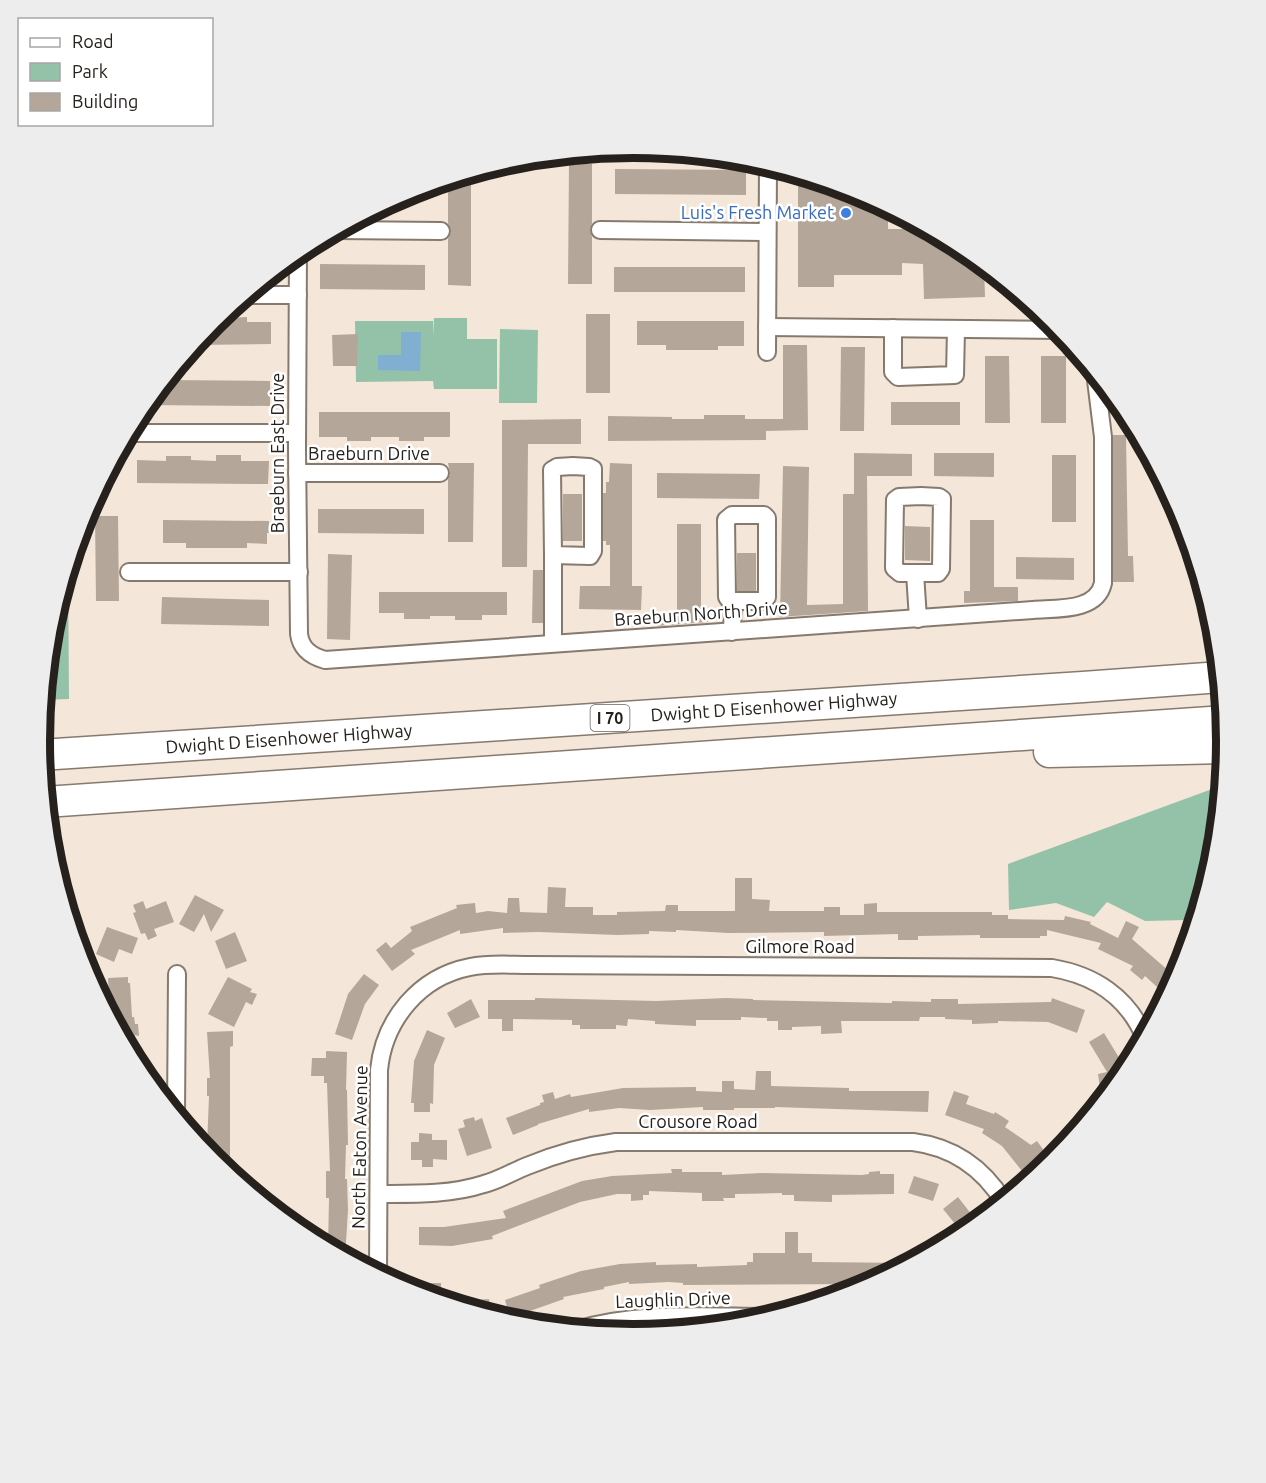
<svg xmlns="http://www.w3.org/2000/svg" width="1266" height="1483" font-family="Ubuntu,sans-serif">
<rect width="100%" height="100%" fill="#f4e6d9"/>
<g fill="#94c2a9">
<polygon points="434,318 467,318 467,339 497,339 497,389 434,389 433,381 356,382 355,321 433,321 433,337"/>
<polygon points="500,329 538,330 537,403 499,403"/>
<polygon points="68,567 69,699 43,700 50,625"/>
<polygon points="1223,785 1216,858 1199,911 1188,920 1145,921 1107,902 1094,917 1056,903 1009,910 1008,864"/>
</g>
<polygon fill="#80afd1" points="401,332 421,332 420,371 378,370 378,355 401,355"/>
<g fill="#b4a79a">
<polygon points="569,164 592,164 592,223 590,230 592,237 592,284 568,284"/>
<polygon points="615,169 746,170 746,195 615,194"/>
<polygon points="471,173 471,286 448,285 448,239 451,231 448,223 448,180"/>
<polygon points="798,180 818,180 861,193 888,208 888,229 928,229 963,248 984,265 985,297 924,299 923,264 902,263 902,275 834,275 834,287 798,287"/>
<polygon points="320,264 425,265 425,290 320,289"/>
<rect x="614" y="267" width="131" height="25"/>
<rect x="586" y="314" width="24" height="79"/>
<polygon points="247,317 247,322 271,322 271,344 194,345 213,322 228,322 228,318"/>
<polygon points="637,321 744,321 744,346 718,346 718,350 666,350 666,345 637,345"/>
<polygon points="358,334 357,366 333,366 332,335"/>
<polygon points="783,345 807,345 808,430 766,431 766,440 608,441 608,416 672,417 672,419 704,419 704,415 745,415 745,419 783,419"/>
<polygon points="841,347 865,347 864,431 840,431"/>
<polygon points="985,356 1009,356 1010,423 985,423"/>
<rect x="1041" y="356" width="25" height="67"/>
<polygon points="165,380 270,381 270,406 144,405"/>
<rect x="891" y="402" width="69" height="23"/>
<polygon points="319,412 450,412 450,437 424,437 424,441 399,441 399,437 371,437 371,441 347,441 347,437 319,437"/>
<polygon points="581,419 581,444 528,444 527,567 502,567 502,420"/>
<polygon points="1113,435 1126,435 1128,556 1133,556 1134,582 1113,582"/>
<polygon points="854,453 912,454 912,476 867,476 868,611 780,617 783,466 809,467 807,605 843,604 843,494 854,494"/>
<polygon points="934,453 994,453 994,477 934,476"/>
<polygon points="216,455 241,455 241,461 269,461 268,484 137,483 137,460 166,461 166,456 191,456 191,460 216,461"/>
<rect x="1052" y="455" width="24" height="67"/>
<polygon points="448,463 474,463 473,542 448,542 448,479 450,474"/>
<polygon points="610,463 632,464 632,586 642,586 641,610 579,609 580,586 610,586 610,545 606,545 606,541 603,541 603,493 606,493 606,482 609,482"/>
<polygon points="657,473 760,474 759,499 657,498"/>
<rect x="563" y="494" width="19" height="47"/>
<polygon points="318,509 424,509 424,534 318,533"/>
<polygon points="95,516 118,516 119,601 96,601"/>
<polygon points="163,520 269,521 269,533 267,533 267,544 247,543 247,548 186,548 186,543 163,543"/>
<polygon points="970,520 994,520 994,587 1018,587 1018,601 964,603 964,591 970,591"/>
<polygon points="677,524 701,524 701,613 708,612 708,622 656,626 656,614 677,613"/>
<polygon points="905,526 930,527 930,561 905,560"/>
<rect x="737" y="553" width="19" height="38"/>
<polygon points="328,554 352,555 350,640 327,639"/>
<polygon points="1016,557 1074,558 1074,580 1016,579"/>
<polygon points="533,570 543,570 543,623 532,623"/>
<polygon points="379,592 507,592 507,615 482,615 482,620 455,620 455,616 430,616 430,619 404,619 404,613 379,613"/>
<polygon points="162,597 269,600 269,626 161,624"/>
<polygon points="735,878 752,878 752,899 770,900 769,911 824,911 824,907 840,907 840,915 864,915 864,904 877,903 877,912 992,912 992,915 1008,915 1008,919 1064,920 1065,916 1091,922 1090,924 1118,938 1126,921 1139,927 1132,939 1177,978 1167,996 1145,976 1142,980 1130,970 1133,966 1098,949 1101,943 1047,930 1047,936 1040,936 1040,938 980,938 980,935 918,936 918,940 898,940 898,934 824,936 824,932 728,933 676,930 676,932 649,931 649,934 617,935 539,932 503,933 503,928 460,934 460,930 411,950 415,954 392,971 376,950 386,942 391,948 412,931 410,927 457,908 456,905 475,903 476,913 488,911 507,913 508,898 519,898 520,912 547,913 548,887 566,888 565,907 593,907 593,915 617,915 617,912 665,911 666,905 678,905 678,911 735,911"/>
<polygon points="195,895 224,910 211,932 204,914 194,932 179,924"/>
<polygon points="143,901 146,909 166,901 174,922 154,929 157,936 148,940 145,933 141,934 133,913 136,912 133,905"/>
<polygon points="107,927 138,938 132,954 119,949 114,962 96,954"/>
<polygon points="235,932 247,961 226,969 215,941"/>
<polygon points="364,974 379,985 365,1004 352,1040 335,1034 348,994"/>
<polygon points="128,977 128,983 130,983 132,1017 134,1017 135,1024 138,1024 139,1036 135,1035 136,1044 125,1045 110,1017 108,978"/>
<polygon points="228,977 252,989 250,992 257,994 252,1005 246,1002 234,1027 208,1014"/>
<polygon points="535,998 656,1001 726,998 753,999 753,1000 892,1003 892,1001 931,1002 931,999 958,999 958,1004 1051,1002 1052,998 1085,1010 1077,1033 1048,1022 998,1021 998,1023 972,1024 972,1020 945,1019 945,1017 920,1017 919,1021 841,1021 842,1033 821,1034 821,1026 792,1027 792,1030 778,1030 778,1021 767,1021 767,1018 741,1017 741,1020 696,1020 696,1026 655,1024 655,1021 628,1019 627,1026 616,1025 616,1029 580,1029 580,1025 572,1025 572,1020 513,1019 513,1031 502,1031 502,1019 488,1019 488,1000 535,1000"/>
<polygon points="471,999 480,1017 455,1028 447,1013"/>
<polygon points="427,1030 445,1038 434,1065 433,1104 430,1103 430,1112 414,1112 414,1103 411,1103 414,1061"/>
<polygon points="233,1031 233,1046 230,1047 230,1176 213,1161 210,1158 210,1147 207,1147 209,1096 207,1096 207,1078 210,1078 207,1032"/>
<polygon points="1104,1033 1118,1056 1121,1079 1102,1102 1098,1074 1107,1072 1089,1042"/>
<polygon points="326,1051 347,1052 346,1090 347,1090 348,1145 346,1145 345,1179 347,1179 348,1210 345,1258 328,1249 329,1198 326,1198 326,1171 330,1171 327,1083 324,1083 324,1076 311,1076 312,1058 326,1058"/>
<polygon points="756,1071 771,1071 771,1086 849,1088 849,1091 929,1091 928,1112 775,1107 775,1108 734,1108 734,1110 703,1110 703,1107 650,1110 619,1108 589,1112 589,1109 538,1124 538,1125 513,1135 506,1118 540,1105 540,1103 544,1102 542,1095 553,1092 555,1099 570,1094 571,1097 623,1088 696,1087 696,1091 722,1092 722,1081 734,1081 734,1089 755,1090"/>
<polygon points="954,1091 969,1096 966,1104 994,1114 995,1112 1009,1121 1005,1127 1031,1145 1037,1141 1045,1152 1039,1157 1047,1167 1030,1181 1002,1146 982,1133 984,1129 945,1115"/>
<polygon points="474,1117 475,1121 482,1118 492,1148 467,1156 458,1129 465,1127 463,1120"/>
<polygon points="419,1133 432,1134 432,1140 447,1140 447,1160 433,1159 433,1167 422,1167 422,1160 411,1160 411,1142 419,1142"/>
<polygon points="671,1169 682,1169 682,1172 722,1172 722,1175 762,1173 862,1175 869,1174 869,1172 880,1171 880,1174 894,1174 894,1194 832,1195 832,1202 794,1201 794,1195 782,1195 782,1193 735,1194 735,1198 723,1198 724,1201 702,1201 702,1193 649,1191 649,1195 643,1195 643,1200 631,1201 631,1194 617,1194 580,1202 492,1236 493,1239 452,1246 419,1245 419,1227 444,1227 506,1218 503,1211 582,1181 612,1176 672,1173"/>
<polygon points="914,1176 939,1184 933,1201 908,1193"/>
<polygon points="958,1197 975,1219 960,1230 943,1209"/>
<polygon points="785,1232 798,1232 798,1253 812,1253 812,1262 912,1263 874,1283 862,1284 683,1285 683,1283 669,1282 629,1284 629,1282 604,1287 604,1289 563,1297 564,1299 510,1318 505,1300 540,1288 539,1285 581,1271 620,1264 656,1262 656,1265 697,1264 697,1267 747,1265 747,1262 753,1262 753,1253 785,1253"/>
<polygon points="427,1283 441,1283 441,1301 427,1297"/>
<polygon points="489,1299 491,1316 448,1303 448,1302"/>
</g>
<g fill="none" stroke-linecap="round" stroke-linejoin="round">
<g stroke="#867a6e" stroke-width="20">
<g id="street">
<polyline points="336,230 441,231"/>
<polyline points="600,230 767,232"/>
<path d="M 298,251 L 297,449 L 299,634 C 301,649 311,656 325,660 L 1033,610 C 1056,608 1097,612 1103,583 L 1103,437 L 1095,372"/>
<polyline points="246,295 298,295"/>
<polyline points="767,327 1060,330"/>
<polyline points="893,328 893,372 898,377 955,375 956,329"/>
<polyline points="767,352 768,165"/>
<polyline points="130,433 297,433"/>
<polygon points="573,466 589,467 593,469 593,551 590,556 553,555 552,470 557,467"/>
<polyline points="297,473 440,473"/>
<polygon points="921,496 939,497 942,499 941,569 938,573 900,573 894,568 895,500 899,497"/>
<polygon points="732,515 764,515 767,518 767,597 764,601 730,601 727,597 726,520"/>
<polyline points="553,555 553,643"/>
<polyline points="129,572 299,572"/>
<polyline points="915,573 918,619"/>
<polyline points="732,632 733,602"/>
<polyline points="176,1116 177,974"/>
<path d="M 379,1194 C 414,1194 450,1195 484,1184 C 499,1180 512,1172 527,1166 C 556,1154 585,1146 616,1142 L 913,1142 C 953,1147 983,1168 1004,1202"/>
<path d="M 378,1276 L 379,1070 C 384,1020 419,977 470,967 C 489,963 510,965 530,965 L 1052,968 C 1094,975 1128,997 1145,1038"/>
<path d="M 576,1330 C 640,1311 707,1317 773,1317"/>
</g>
</g>
<g stroke="#867a6e" stroke-width="33">
<g id="highway">
<polyline points="1049,752 1226,748"/>
<polyline points="40,755 1083,687 1221,677"/>
<polyline points="45,802 1225,721"/>
</g>
</g>
<use href="#street" stroke="#fff" stroke-width="16"/>
<use href="#highway" stroke="#fff" stroke-width="30"/>
</g>
<circle fill="#3f7fe0" stroke="#fff" stroke-width="2" cx="846" cy="213" r="6"/>
<g text-anchor="middle" stroke-width="5" stroke-linejoin="round" paint-order="stroke">
<rect fill="#fff" stroke="#676460" stroke-width="1.5" x="590.5" y="705" width="39" height="26" rx="4.5"/>
<g font-size="16" font-weight="bold" fill="#26211c">
<text x="610" y="724">I 70</text>
</g>
<g font-size="18" fill="#366cbe" stroke="#fff" text-anchor="end">
<text x="834" y="219">Luis's Fresh Market</text>
</g>
<g font-size="18" fill="#26211c" stroke="#fff">
<text transform="translate(278 453) rotate(-90)" y="6">Braeburn East Drive</text>
<text x="369" y="460">Braeburn Drive</text>
<text transform="translate(701 614) rotate(-4)" y="6">Braeburn North Drive</text>
<text transform="translate(774 707) rotate(-4)" y="6">Dwight D Eisenhower Highway</text>
<text transform="translate(289 739) rotate(-4)" y="6">Dwight D Eisenhower Highway</text>
<text x="800" y="953">Gilmore Road</text>
<text x="698" y="1128">Crousore Road</text>
<text transform="translate(360 1147) rotate(-89)" y="6">North Eaton Avenue</text>
<text transform="translate(673 1300) rotate(-2)" y="6">Laughlin Drive</text>
</g>
</g>
<path d="M0 0H1266V1483H0ZM50 741a583 583 0 1 1 1166 0a583 583 0 1 1-1166 0Z" fill="#eeeded" fill-rule="evenodd"/>
<path fill="none" stroke="#26211c" stroke-width="8" d="M50 741a583 583 0 1 1 1166 0a583 583 0 1 1-1166 0Z"/>
<rect x="18" y="18" width="195" height="108" fill="#ffffff" stroke="#a8a6a4" stroke-width="1.5"/>
<rect x="30" y="38" width="30" height="9" fill="#ffffff" stroke="#a8a6a4" stroke-width="1.5"/>
<text x="72" y="48" font-size="18" fill="#26211c">Road</text>
<rect x="30" y="63" width="30" height="18" fill="#94c2a9" stroke="#a8a6a4" stroke-width="1.5"/>
<text x="72" y="78" font-size="18" fill="#26211c">Park</text>
<rect x="30" y="93" width="30" height="18" fill="#b4a79a" stroke="#a8a6a4" stroke-width="1.5"/>
<text x="72" y="108" font-size="18" fill="#26211c">Building</text>
</svg>
